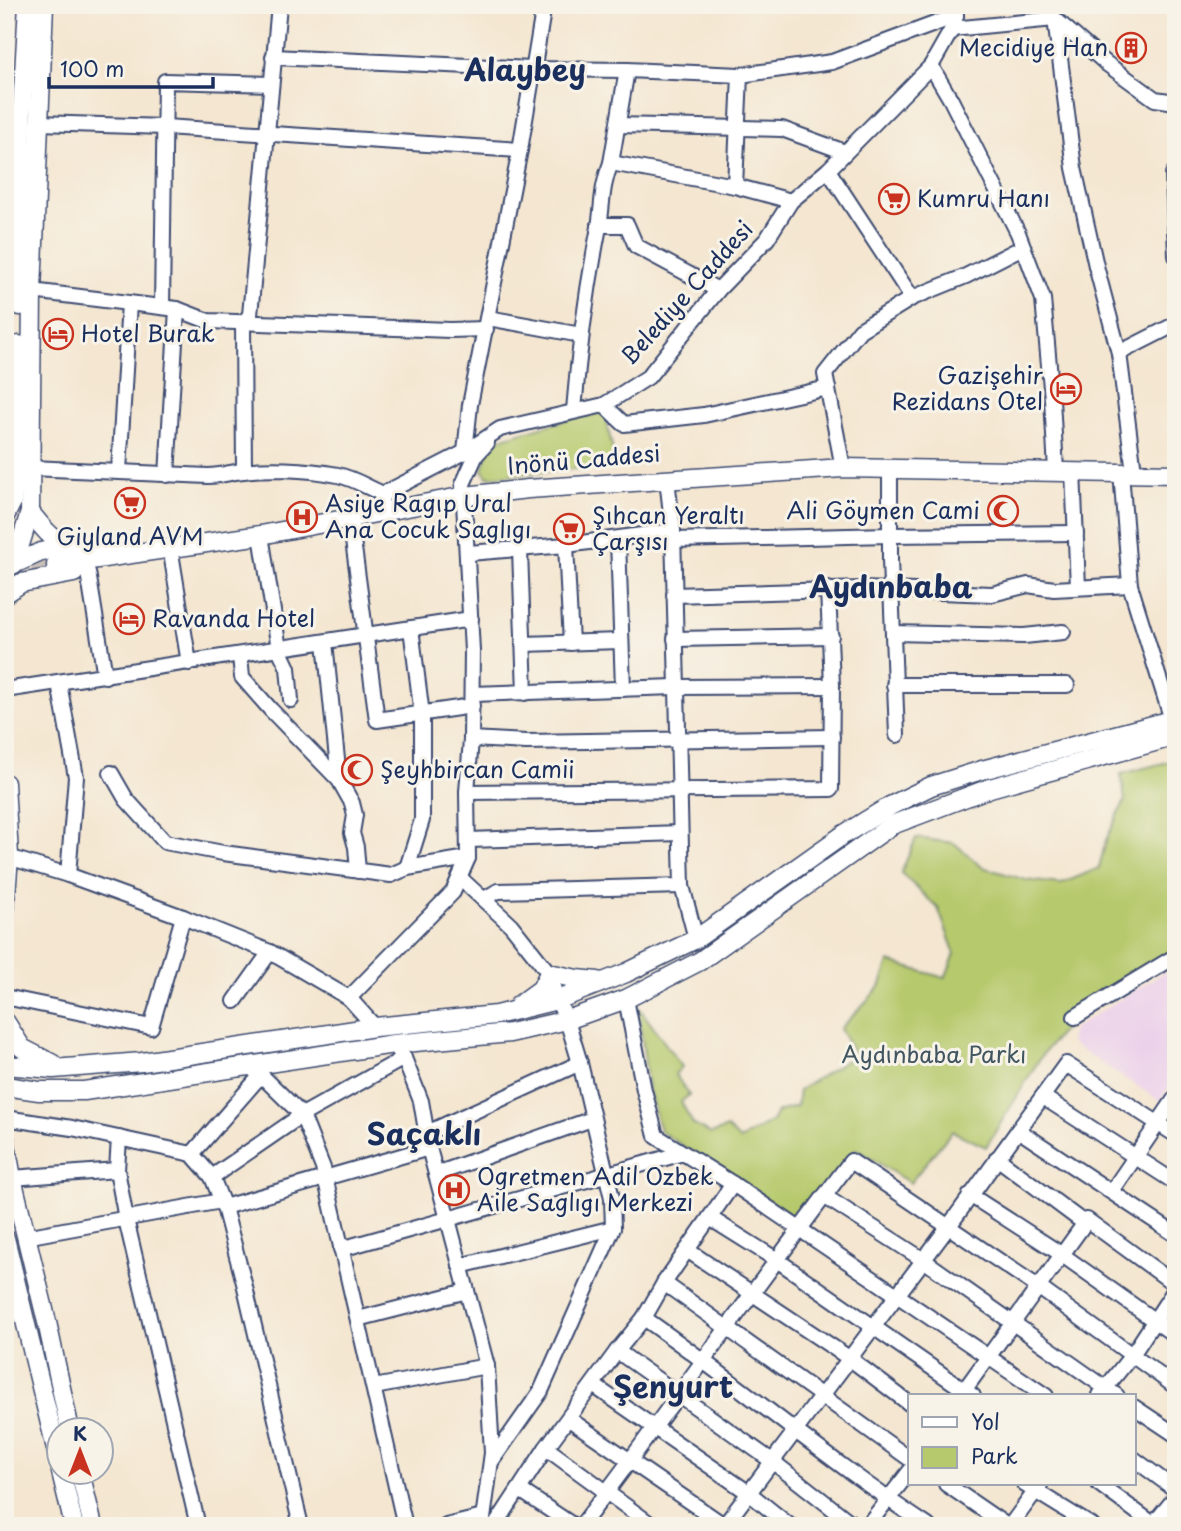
<svg xmlns="http://www.w3.org/2000/svg" width="1181" height="1531" font-family="'Playpen Sans',sans-serif">
<rect width="100%" height="100%" fill="#f7f3e8"/>
<filter id="ink" filterUnits="userSpaceOnUse"><feTurbulence type="fractalNoise" baseFrequency=".0143" numOctaves="2"/><feDisplacementMap in="SourceGraphic" scale="14" xChannelSelector="R" yChannelSelector="G"/><feConvolveMatrix kernelMatrix="1 2 1 2 8 2 1 2 1" color-interpolation-filters="sRGB"/></filter>
<filter id="wash" filterUnits="userSpaceOnUse"><feTurbulence type="fractalNoise" baseFrequency=".00686" numOctaves="4" result="noise"/><feDisplacementMap in="SourceGraphic" scale="28" xChannelSelector="R" yChannelSelector="G"/><feGaussianBlur stdDeviation="1.57" result="paint"/><feColorMatrix in="noise" values="0 0 0 0 0 0 0 0 0 0 0 0 0 0 0 0 0 1.4 0 .05"/><feComposite in="paint" operator="in"/></filter>
<g filter="url(#wash)">
<rect width="100%" height="100%" fill="#f4e6d0"/>
<polygon fill="#ecd1ea" points="1176,965 1176,1075 1160,1101 1070,1043 1072,1029"/>
<g fill="#b6c96c" stroke="#687c65" stroke-width="2">
<polygon points="604,409 616,465 487,477 483,470 488,453 499,439"/>
<polygon points="1175,760 1176,950 1088,1001 1042,1055 986,1147 952,1131 910,1183 856,1149 798,1221 660,1131 648,1088 638,1006 682,1067 675,1074 689,1095 681,1102 693,1124 711,1134 727,1128 740,1140 772,1121 777,1112 797,1106 799,1090 855,1055 840,1029 880,987 889,962 945,978 955,954 938,908 901,873 916,838 954,843 982,867 1026,880 1061,884 1099,868 1106,840 1125,800 1121,774"/>
</g>
</g>
<g filter="url(#ink)">
<g fill="none" stroke-linecap="round" stroke-linejoin="round">
<polyline stroke="#c9c1b9" stroke-width="18" stroke-dasharray="18 9" stroke-linecap="butt" points="5,574 56,565"/>
<g stroke="#3c4a6f" stroke-width="18">
<g id="minor">
<polyline points="1055,19 1074,168 1096,266 1119,353 1134,472"/>
<polyline points="952,29 1055,19 1107,64 1155,99 1176,102"/>
<polyline points="273,57 532,69 627,70 740,75 832,62 956,16"/>
<polyline points="931,66 951,100 1018,233 1043,299 1052,399 1056,471"/>
<polyline points="39,123 165,127 520,150"/>
<polyline points="618,125 782,129 845,152"/>
<polyline points="5,126 21,125"/>
<polyline points="611,163 735,186 791,201"/>
<polyline points="828,170 912,298"/>
<polyline points="1176,170 1173,174 1176,256"/>
<polyline points="735,186 740,75"/>
<polyline points="599,225 627,225 636,246 718,290"/>
<polyline points="32,291 177,309 208,321 450,330 486,329"/>
<polyline points="162,307 165,81 271,84"/>
<polyline points="488,318 581,335"/>
<polyline points="1119,353 1176,324"/>
<polyline points="604,405 624,424 704,415 828,388"/>
<path d="M 574,410 C 579,348 587,288 599,227 C 603,203 601,187 611,163 L 627,70"/>
<polyline points="465,452 470,405 520,150 544,5"/>
<path d="M 31,468 L 208,476 C 218,476 225,474 235,472 C 266,467 306,469 338,475 C 353,478 369,488 383,494"/>
<polyline points="843,468 825,374 860,330 912,298 966,276 1023,247"/>
<polyline points="890,468 890,560 897,735"/>
<polyline points="119,471 129,303"/>
<polyline points="244,471 243,323 250,315 279,5"/>
<polyline points="1073,471 1078,587"/>
<polyline points="1121,472 1130,585 1172,720"/>
<polyline points="167,475 177,309"/>
<polyline points="667,479 673,531 682,886 696,939"/>
<polyline points="378,513 383,494 465,452 500,429 604,405 648,377 718,290 767,239 791,201 828,170 931,66 952,29 956,16 956,5"/>
<polyline points="350,518 377,720 472,706"/>
<polyline points="261,535 279,649 288,668 291,700"/>
<polyline points="618,539 623,689"/>
<polyline points="673,540 890,535 1076,533"/>
<polyline points="566,545 571,643"/>
<polyline points="520,550 525,693"/>
<polyline points="469,553 566,545 673,531"/>
<polyline points="172,559 189,663"/>
<polyline points="88,572 105,676"/>
<polyline points="674,595 863,589 992,594 1028,585 1054,589 1130,585"/>
<polyline points="893,633 1024,636 1063,632"/>
<polyline points="675,639 831,636"/>
<polyline points="325,642 339,779"/>
<polyline points="523,644 621,641"/>
<polyline points="240,655 242,677 271,710 339,780 352,803 355,815 352,833 356,847 358,871"/>
<polyline points="59,683 76,777 68,875"/>
<polyline points="894,685 1067,685"/>
<polyline points="5,690 471,619"/>
<polyline points="472,694 675,687 832,686"/>
<polyline points="471,739 526,742 832,737"/>
<polyline points="111,773 126,799 165,842 223,853 391,875 407,868 468,858"/>
<polyline points="467,792 831,789 832,686 828,589"/>
<polyline points="469,840 680,833"/>
<polyline points="5,856 68,875 183,917 270,952 349,998 375,1027"/>
<polyline points="407,868 422,820 422,715 411,628"/>
<polyline points="460,878 511,925 549,973 557,1000 567,1020 580,1063 612,1198 613,1228 541,1391 491,1462"/>
<polyline points="484,899 498,891 682,886"/>
<polyline points="5,997 151,1027 183,917"/>
<polyline points="349,998 453,892 468,858 467,792 471,739 472,651 463,484 476,455 487,443"/>
<polyline points="235,1001 270,952"/>
<polyline points="1075,1017 1176,956"/>
<polyline points="394,1044 404,1058 421,1101 429,1148 487,1366 492,1453 482,1526"/>
<polyline points="250,1067 261,1075 302,1115 323,1168 405,1526"/>
<polyline points="1043,1097 1176,1183"/>
<polyline points="5,1118 72,1128 192,1154 212,1177 224,1207 244,1283 301,1526"/>
<polyline points="1018,1130 1176,1235"/>
<polyline points="427,1133 580,1063"/>
<polyline points="119,1138 117,1170 126,1219 198,1526"/>
<polyline points="192,1154 261,1075"/>
<polyline points="997,1158 1084,1223"/>
<polyline points="436,1174 592,1119"/>
<polyline points="212,1177 302,1115 404,1058"/>
<polyline points="12,1178 117,1170"/>
<polyline points="733,1184 1046,1396"/>
<polyline points="1112,1191 1176,1097"/>
<polyline points="970,1195 1061,1254 1176,1336"/>
<polyline points="824,1196 922,1259 1117,1396"/>
<polyline points="224,1207 429,1148"/>
<polyline points="710,1218 777,1260 973,1396"/>
<polyline points="25,1237 221,1201"/>
<polyline points="341,1249 683,1153"/>
<polyline points="687,1250 849,1358 910,1404"/>
<polyline points="460,1266 613,1228"/>
<polyline points="664,1283 910,1459"/>
<path d="M 644,1318 C 740,1385 830,1462 928,1526"/>
<polyline points="358,1319 467,1291"/>
<polyline points="617,1351 772,1461 855,1526"/>
<polyline points="593,1385 749,1493 790,1526"/>
<polyline points="374,1387 487,1366"/>
<polyline points="1100,1395 1132,1355 1176,1288"/>
<polyline points="960,1396 1087,1220 1176,1285"/>
<polyline points="1134,1407 1176,1435"/>
<polyline points="569,1419 725,1526"/>
<polyline points="546,1448 653,1526"/>
<polyline points="1134,1459 1176,1490"/>
<polyline points="946,1484 1007,1526"/>
<polyline points="1024,1484 1092,1526"/>
<polyline points="1099,1484 1153,1524"/>
<polyline points="520,1490 574,1526"/>
<polyline points="446,1526 483,1517"/>
<polyline points="495,1526 546,1448 617,1351 644,1318 664,1283 733,1184 656,1136 644,1090 626,999"/>
<path d="M 581,1526 C 673,1405 759,1281 851,1161 L 1038,1287 L 1176,1387"/>
<polyline points="724,1526 949,1226 1066,1064 1176,1135"/>
<polyline points="867,1526 910,1471"/>
<polyline points="1010,1526 1040,1485"/>
<polyline points="1152,1526 1176,1497"/>
</g>
</g>
<g stroke="#3c4a6f" stroke-width="21">
<g id="major">
<polyline points="20,306 21,125 28,5"/>
<path d="M 30,512 C 58,547 63,550 108,546"/>
<polyline points="5,516 12,502 14,483 19,345"/>
<polyline points="56,565 261,535 465,496 528,489 843,468 1176,474"/>
<polyline points="5,568 41,552 66,547"/>
<polyline points="5,573 20,545 30,512 32,291 44,5"/>
<polyline points="5,594 21,583 74,573"/>
<polyline points="5,783 9,856 5,909"/>
<polyline points="519,1005 541,989 549,973 577,979 598,981"/>
<polyline points="5,1021 22,1048 53,1064"/>
<polyline points="5,1065 53,1069 142,1062 375,1027 496,1015 557,1000 626,973 696,939 843,835 890,806 931,786 982,770 1176,719"/>
<polyline points="5,1086 39,1091 84,1091 394,1044 510,1033 567,1020 626,999 700,961 892,825 990,788 1176,736"/>
<polyline points="5,1139 12,1178 47,1322 70,1430"/>
<polyline points="5,1238 60,1465"/>
<polyline points="61,1472 74,1526"/>
<polyline points="80,1472 93,1526"/>
</g>
</g>
<use href="#minor" stroke="#fff" stroke-width="14"/>
<use href="#major" stroke="#fff" stroke-width="18"/>
</g>
</g>
<defs>
<g id="building-ring" transform="scale(1.575)"><circle r="9.5" fill="#f7f3e8" stroke="#c8321e" stroke-width="1.5"/><path d="M-4-6H4V6H1V3H-1V6H-4ZM-2.5-4.3h1.7v1.8h-1.7ZM.8-4.3h1.7v1.8H.8ZM-2.5-1h1.7V.8h-1.7ZM.8-1h1.7V.8H.8Z" fill="#c8321e"/></g>
<g id="supermarket-ring" transform="scale(1.575)"><circle r="9.5" fill="#f7f3e8" stroke="#c8321e" stroke-width="1.5"/><path d="M-6-5.5h2.5l.6 2H6L4.5 2H-2.5L-4.4-4H-6ZM-1.5 3.2a1.3 1.3 0 1 0 .1 0ZM3 3.2a1.3 1.3 0 1 0 .1 0Z" fill="#c8321e"/></g>
<g id="hotel-ring" transform="scale(1.575)"><circle r="9.5" fill="#f7f3e8" stroke="#c8321e" stroke-width="1.5"/><path d="M-6-4.5h1.5V1H6V5H4.5V3h-9V5H-6ZM-4 0a1.8 1.8 0 1 1 3.6 0ZM.5 0V-2.5h3Q6-2.5 6 0Z" fill="#c8321e"/></g>
<g id="mosque-ring" transform="scale(1.575)"><circle r="9.5" fill="#f7f3e8" stroke="#c8321e" stroke-width="1.5"/><path d="M3.5-4.9A6 6 0 1 0 3.5 4.9A5 5 0 1 1 3.5-4.9Z" fill="#c8321e"/></g>
<g id="hospital-ring" transform="scale(1.575)"><circle r="9.5" fill="#f7f3e8" stroke="#c8321e" stroke-width="1.5"/><path d="M-5-5h3v3.5h4V-5h3V5h-3V1.5h-4V5h-3Z" fill="#c8321e"/></g>
</defs>
<g fill-rule="evenodd">
<use href="#building-ring" x="1131" y="48"/>
<use href="#supermarket-ring" x="894" y="199"/>
<use href="#hotel-ring" x="58" y="334"/>
<use href="#hotel-ring" x="1066" y="389"/>
<use href="#supermarket-ring" x="130" y="503"/>
<use href="#mosque-ring" x="1003" y="511"/>
<use href="#hospital-ring" x="302" y="517"/>
<use href="#supermarket-ring" x="569" y="529"/>
<use href="#hotel-ring" x="129" y="619"/>
<use href="#mosque-ring" x="357" y="770"/>
<use href="#hospital-ring" x="454" y="1190"/>
</g>
<g text-anchor="middle" stroke-width="6" stroke-linejoin="round" paint-order="stroke">
<g font-size="23" fill="#1b2f5e" stroke="#f7f3e8" text-anchor="start">
<text x="1108" y="56" text-anchor="end">Mecidiye Han</text>
<text x="917" y="207">Kumru Hanı</text>
<text x="81" y="342">Hotel Burak</text>
<text x="1043" y="384" text-anchor="end">Gazişehir<tspan x="1043" dy="26">Rezidans Otel</tspan></text>
<text x="325" y="512">Asiye Ragıp Ural<tspan x="325" dy="26">Ana Cocuk Saglıgı</tspan></text>
<text x="980" y="519" text-anchor="end">Ali Göymen Cami</text>
<text x="592" y="524">Şıhcan Yeraltı<tspan x="592" dy="26">Çarşısı</tspan></text>
<text x="130" y="545" text-anchor="middle">Giyland AVM</text>
<text x="152" y="627">Ravanda Hotel</text>
<text x="380" y="778">Şeyhbircan Camii</text>
<text x="477" y="1185">Ogretmen Adil Ozbek<tspan x="477" dy="26">Aile Saglıgı Merkezi</tspan></text>
</g>
<g font-size="23" fill="#1b2f5e" stroke="#f7f3e8">
<text transform="translate(687 293) rotate(-48)" y="8">Belediye Caddesi</text>
<text transform="translate(584 460) rotate(-5)" y="8">Inönü Caddesi</text>
</g>
<g font-size="23" fill="#425662" stroke="#f7f3e8">
<text x="934" y="1063">Aydınbaba Parkı</text>
</g>
<g font-size="30" font-weight="bold" fill="#1b2f5e" stroke="#f7f3e8">
<text x="525" y="81">Alaybey</text>
<text x="891" y="598">Aydınbaba</text>
<text x="424" y="1145">Saçaklı</text>
<text x="673" y="1398">Şenyurt</text>
</g>
</g>
<rect width="1181" height="1531" fill="none" stroke="#f7f3e8" stroke-width="28"/>
<rect x="908" y="1394" width="228" height="91" fill="#f7f3e8" stroke="#9fa5b1" stroke-width="2"/>
<rect x="922" y="1417" width="35" height="10" fill="#ffffff" stroke="#9fa5b1" stroke-width="2"/>
<text x="971" y="1430" font-size="21" fill="#1b2f5e">Yol</text>
<rect x="922" y="1447" width="35" height="21" fill="#b6c96c" stroke="#9fa5b1" stroke-width="2"/>
<text x="971" y="1464" font-size="21" fill="#1b2f5e">Park</text>
<g transform="translate(80 1451)"><circle r="33" fill="#f7f3e8" stroke="#9fa5b1" stroke-width="2"/>
<path d="M0-5L12 26L0 18L-12 26Z" fill="#c8321e"/>
<text y="-10" font-size="19" font-weight="bold" text-anchor="middle" fill="#1b2f5e">K</text>
</g>
<path d="M49 77v10h164v-10" fill="none" stroke="#1b2f5e" stroke-width="3.5"/>
<text x="60" y="77" font-size="21" fill="#1b2f5e" stroke="#f7f3e8" stroke-width="5" paint-order="stroke">100 m</text>
</svg>
